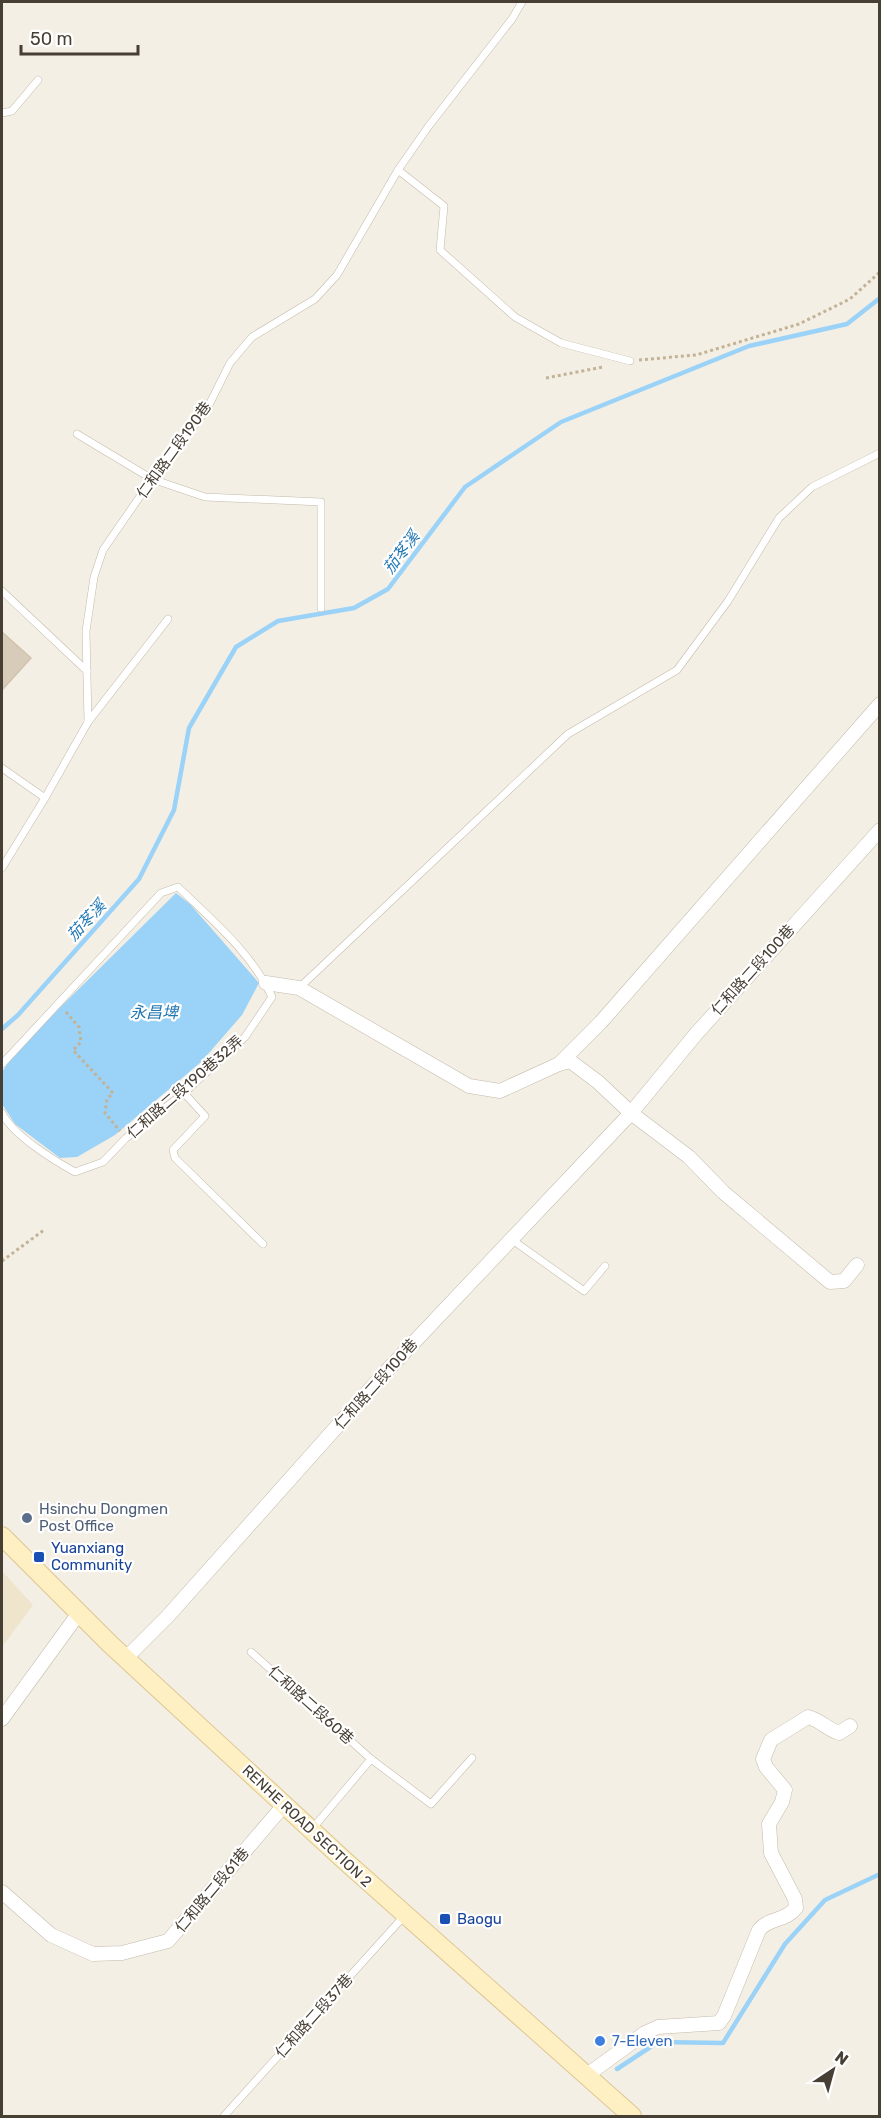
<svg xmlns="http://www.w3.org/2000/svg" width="881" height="2118" font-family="Rubik,'Noto Sans TC',sans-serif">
<rect width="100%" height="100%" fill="#f4efe5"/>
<polygon fill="#efe5cd" points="2,1571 33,1605 2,1647"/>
<polygon fill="#9bd2f7" points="176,893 190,904 259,983 242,1015 201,1062 115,1135 77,1157 60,1158 15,1124 2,1104 2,1072 16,1051"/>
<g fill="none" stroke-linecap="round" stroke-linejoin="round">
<g stroke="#9bd2f7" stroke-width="4.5">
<polyline points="2,1029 18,1015 139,879 174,810 189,728 236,647 278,621 354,608 388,589 465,487 561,422 749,346 847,324 880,298"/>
<polyline points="617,2069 658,2042 723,2043 785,1944 825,1900 880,1874"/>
</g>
</g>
<polygon fill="#d7cbb9" stroke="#d2c3ac" stroke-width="1.5" points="2,632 31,658 2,690"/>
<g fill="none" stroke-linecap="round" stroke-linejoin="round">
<g stroke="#c3baa9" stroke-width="8">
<g id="service">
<polyline points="2,113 12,111 38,80"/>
<polyline points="398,170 444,206 440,250 515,317 561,343 630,361"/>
<polyline points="77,434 152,479 205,497 321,502 321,608"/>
<polyline points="2,591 87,671"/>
<polyline points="88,722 168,619"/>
<polyline points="2,768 45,798"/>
<polyline points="2,868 45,798 88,722 86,631 94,577 103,550 152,479 207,409 230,363 252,337 315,299 337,275 398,170 428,127 512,19 522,2"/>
<polyline points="299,988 568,734 677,670 728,601 779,518 812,487 880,453"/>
<path d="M 2,1064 L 161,893 L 178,887 C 212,920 252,953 272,997 L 245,1037 L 184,1093 L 126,1138 L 103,1162 L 75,1172 C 53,1160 13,1135 2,1113"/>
<polyline points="184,1093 205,1116 173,1150 175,1158 263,1244"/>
<polyline points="511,1239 584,1291 605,1266"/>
<polyline points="251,1652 371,1759"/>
<polyline points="313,1828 371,1759 431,1804 472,1758"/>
<polyline points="224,2116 405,1915"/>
</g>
</g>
<g stroke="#c3baa9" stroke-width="15">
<g id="minor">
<polyline points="266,983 299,988 469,1086 500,1091 559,1064 570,1061 598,1082 631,1113 689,1157 723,1192 830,1282 844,1281 857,1265"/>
<polyline points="559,1064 601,1022 880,704"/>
<polyline points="126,1658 168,1616 381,1377 631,1113 696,1034 880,830"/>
<polyline points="2,1719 79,1613"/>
<polyline points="2,1892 51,1935 93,1954 122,1953 168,1941 284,1805"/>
<path d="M 587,2075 L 645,2033 L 658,2027 L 719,2023 L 724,2016 L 759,1930 C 768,1918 786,1921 796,1908 L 795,1899 L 771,1853 L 769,1824 L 782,1802 L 785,1790 L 766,1767 L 763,1759 L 771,1740 L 808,1717 C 820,1720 827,1729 839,1733 L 850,1726"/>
</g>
</g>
<g stroke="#dcc792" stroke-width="20">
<polyline id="secondary" points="2,1536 110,1644 344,1860 632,2116"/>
</g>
<g stroke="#c3b396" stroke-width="3" stroke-dasharray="3 3" stroke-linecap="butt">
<polyline points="639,360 696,355 799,324 850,299 880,272"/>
<polyline points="546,378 603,367"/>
<polyline points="66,1012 79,1027 81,1042 73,1050 113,1093 107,1099 105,1113 120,1131"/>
<polyline points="2,1261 44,1230"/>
</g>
<use href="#service" stroke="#fff" stroke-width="7"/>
<use href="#minor" stroke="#fff" stroke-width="14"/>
<use href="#secondary" stroke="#fff0c4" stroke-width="18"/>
</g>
<circle fill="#5c6f8a" stroke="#fff" stroke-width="2" cx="27" cy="1518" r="6"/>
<g fill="#1a4fb4" stroke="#fff" stroke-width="2">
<rect x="33" y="1551" width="12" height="12" rx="3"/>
<rect x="439" y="1913" width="12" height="12" rx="3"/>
</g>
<circle fill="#3f7fe0" stroke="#fff" stroke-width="2" cx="600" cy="2041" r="6"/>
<g text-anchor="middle" stroke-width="4.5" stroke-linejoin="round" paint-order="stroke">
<g font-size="15" fill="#473f34" stroke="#fff">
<text transform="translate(174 450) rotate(-54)" y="5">仁和路二段190巷</text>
<text transform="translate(753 970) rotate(-48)" y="5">仁和路二段100巷</text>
<text transform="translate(185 1087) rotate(-41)" y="5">仁和路二段190巷32弄</text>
<text transform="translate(376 1384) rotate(-48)" y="5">仁和路二段100巷</text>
<text transform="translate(311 1705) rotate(42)" y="5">仁和路二段60巷</text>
<text transform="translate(307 1826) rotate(43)" y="5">RENHE ROAD SECTION 2</text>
<text transform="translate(212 1890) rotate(-50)" y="5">仁和路二段61巷</text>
<text transform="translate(314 2016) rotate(-48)" y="5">仁和路二段37巷</text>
</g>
<g font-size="15" fill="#4e5e75" stroke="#fff" text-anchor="start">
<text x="39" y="1514">Hsinchu Dongmen<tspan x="39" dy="17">Post Office</tspan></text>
</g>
<g font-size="15" fill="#164399" stroke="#fff" text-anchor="start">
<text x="51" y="1553">Yuanxiang<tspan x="51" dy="17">Community</tspan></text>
<text x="457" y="1924">Baogu</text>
</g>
<g font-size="15" fill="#366cbe" stroke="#fff" text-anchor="start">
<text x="612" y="2046">7-Eleven</text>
</g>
<g font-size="16" font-style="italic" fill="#2278b4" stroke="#fff">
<text transform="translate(401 552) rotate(-53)" y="6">茄苳溪</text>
<text transform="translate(86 920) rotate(-47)" y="6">茄苳溪</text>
<text x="154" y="1018">永昌埤</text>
</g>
</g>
<rect width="881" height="2118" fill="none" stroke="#473f34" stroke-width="6"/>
<g transform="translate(833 2070) rotate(36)" stroke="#ffffff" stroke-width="4.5" paint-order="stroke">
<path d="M0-4.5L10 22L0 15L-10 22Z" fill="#473f34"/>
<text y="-9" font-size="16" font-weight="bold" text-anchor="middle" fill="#473f34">N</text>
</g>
<path d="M21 45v9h117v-9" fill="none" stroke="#473f34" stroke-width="3"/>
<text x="30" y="45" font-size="18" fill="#473f34" stroke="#ffffff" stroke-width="4.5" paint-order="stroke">50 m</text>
</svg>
